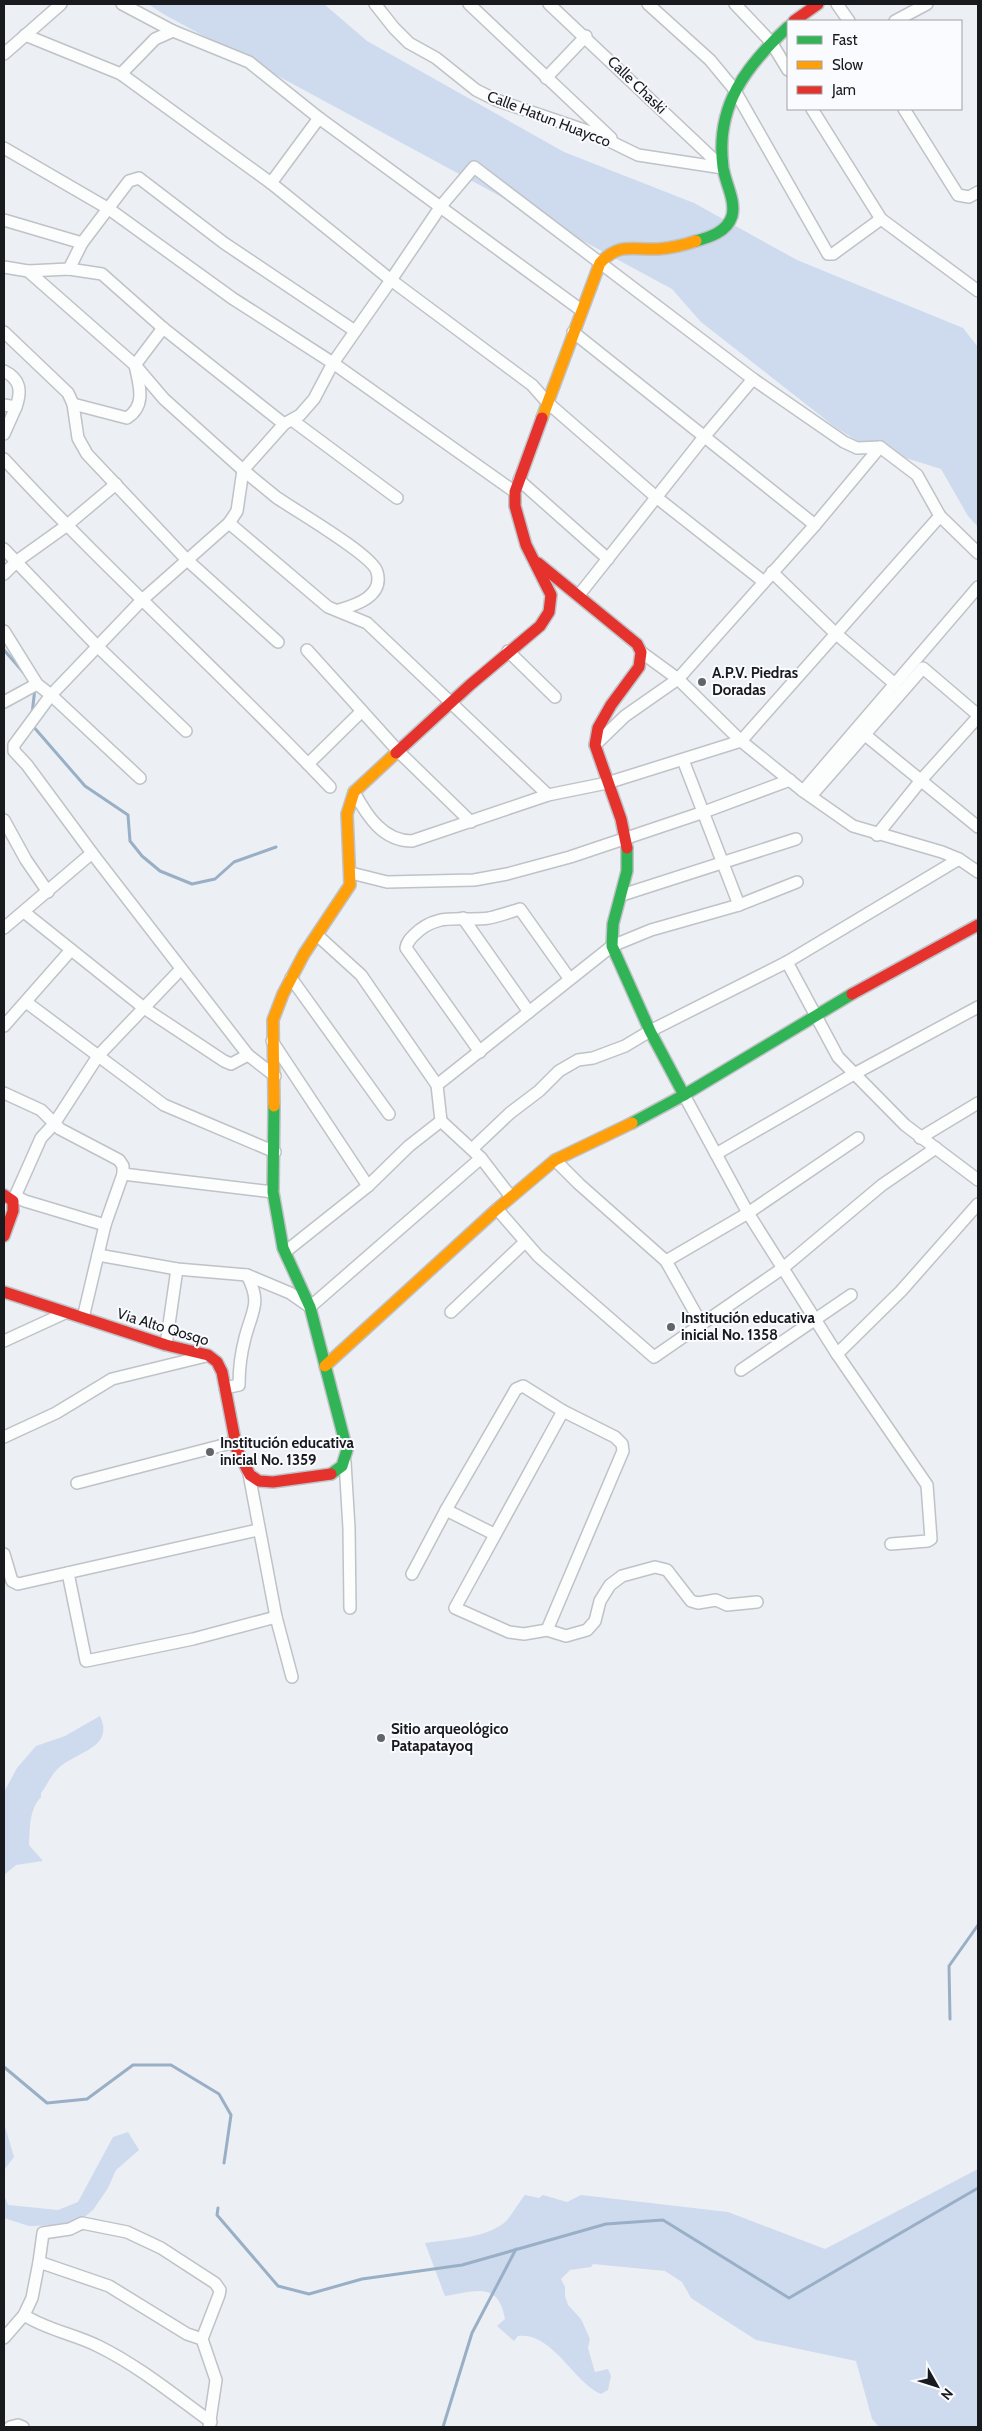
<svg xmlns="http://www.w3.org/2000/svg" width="982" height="2431" font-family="Cabin,sans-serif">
<rect width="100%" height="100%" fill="#eceff4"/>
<g fill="#cedbef">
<polygon points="148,4 324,4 367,41 564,152 694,203 797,260 963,328 978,347 978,527 968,516 941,469 864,445 835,427 701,322 672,289 165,15"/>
<path d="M 100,1716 C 116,1751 71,1751 54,1773 C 49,1779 46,1787 41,1793 L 41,1797 C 29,1810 30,1828 29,1845 L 43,1861 L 16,1865 L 4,1875 L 4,1792 L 17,1768 L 36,1746 L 65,1736 Z"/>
<polygon points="4,2123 14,2157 4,2170"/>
<polygon points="128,2132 139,2150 116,2170 108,2188 93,2210 82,2219 67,2225 29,2226 4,2218 4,2195 8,2205 58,2210 78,2202 113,2137"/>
<path d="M 978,2169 L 978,2427 L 879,2427 L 872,2419 L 856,2361 L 756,2340 L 691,2298 L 682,2282 L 665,2271 L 593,2264 L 591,2267 L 570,2270 L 561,2279 L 565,2287 L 565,2296 L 568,2305 L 581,2319 L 590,2339 L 588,2348 L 595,2372 L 608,2369 L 611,2376 L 608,2390 L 601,2394 C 574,2383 552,2331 518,2336 L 514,2341 L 497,2326 L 505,2319 C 498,2280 474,2292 445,2296 L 425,2243 C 450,2239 483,2239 504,2223 C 510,2218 519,2202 525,2195 L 539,2198 L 543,2195 L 567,2202 L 581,2195 L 728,2212 L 825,2249 Z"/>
</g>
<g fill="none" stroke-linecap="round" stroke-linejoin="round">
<g stroke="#99afc6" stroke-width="3">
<polyline points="4,650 24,673"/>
<polyline points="32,714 35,688"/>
<polyline points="32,725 85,786 128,815 130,841 142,856 160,871 192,884 215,879 234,862 276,847"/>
<polyline points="950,2019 949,1966 978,1925"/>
<polyline points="4,2067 47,2103 87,2099 133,2065 171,2065 219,2094 231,2115 224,2163"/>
<polyline points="218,2208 217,2215 278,2286 309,2294 362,2279 462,2265 606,2224 663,2220 789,2298 978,2188"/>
<polyline points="443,2427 472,2333 516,2249"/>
</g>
<g stroke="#bfc2c6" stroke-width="14">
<g id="street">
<polyline points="122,4 173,31 249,62 319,118 581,310"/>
<polyline points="375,4 394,28 409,43 436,58 476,90 496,100 593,133 638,155 723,168"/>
<polyline points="469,4 611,138"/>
<polyline points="549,4 723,168"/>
<polyline points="648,4 710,60 734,89 828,254 833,254 881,219"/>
<polyline points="735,4 771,42 788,70"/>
<polyline points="837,4 849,21"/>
<polyline points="895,21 927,4"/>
<polyline points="25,35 121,74 271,183 391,280 441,206 474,167 753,379 844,442 857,448 880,447 815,525 678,679 625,716 595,745"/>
<polyline points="4,54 61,4"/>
<polyline points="121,74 155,39 173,31"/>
<polyline points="546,78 586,36"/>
<polyline points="812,109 881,219 978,291"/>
<polyline points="904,109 958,195 969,197 978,192"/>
<polyline points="4,148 109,209 232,298 333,363 515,492"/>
<polyline points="271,183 319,118"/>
<polyline points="4,220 82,243"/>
<polyline points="4,267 28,271 135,365 164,399 243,470 284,424 300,415 314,399 333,363 391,280 532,385 548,403 656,497 764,582"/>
<polyline points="69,269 82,243 129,181 139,178 224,243 355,331"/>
<polyline points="28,271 69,269 102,274 163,328 284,424"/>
<polyline points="4,332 68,393 73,404 78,438 87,454 186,559 278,642"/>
<polyline points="573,332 815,525"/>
<path d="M 4,371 C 20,379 22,390 16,407 L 4,405"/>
<path d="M 73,404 L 127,418 C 147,405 139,385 135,365 L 163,328"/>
<polyline points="292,420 397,498"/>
<polyline points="4,434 16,407"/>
<polyline points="880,447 917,475 940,516 978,553"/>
<path d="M 4,459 C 109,573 224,675 330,787"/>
<path d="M 243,470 C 254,479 265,488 276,497 C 294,510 373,555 377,572 C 384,596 356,605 339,610"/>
<polyline points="519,480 608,559"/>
<polyline points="229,523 328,607 367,623 548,795"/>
<polyline points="4,549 98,647 186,731"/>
<polyline points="772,572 834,632 895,684"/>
<polyline points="4,574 17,561 66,526 116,484"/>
<polyline points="579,595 704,437 753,379"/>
<polyline points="4,631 37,684 51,695 14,745 14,751 27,765 92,853"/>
<polyline points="307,650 399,752 471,822"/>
<polyline points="508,651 555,697"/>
<polyline points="641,652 678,679 741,741 803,791 853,826 942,852 959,859 978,872"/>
<polyline points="4,702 37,684"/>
<polyline points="864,734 978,827"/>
<polyline points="683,760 739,905"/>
<polyline points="308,764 362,711"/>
<polyline points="140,778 51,695 142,600 229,523 237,511 243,470"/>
<polyline points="803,791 978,587"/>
<path d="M 354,792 C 367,816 383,841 412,841 L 548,795 L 607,783 L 741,741 L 940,516"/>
<polyline points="811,796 923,668 978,715"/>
<polyline points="4,820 26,860 48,892"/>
<polyline points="877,835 922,779 978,717"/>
<polyline points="351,873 387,882 474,880 507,874 570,857 704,812 790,780"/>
<polyline points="622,895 796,839"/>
<polyline points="24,912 144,1008 224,1061 231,1064 248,1055"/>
<polyline points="463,918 529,1012"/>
<polyline points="4,928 92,853 248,1055 275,1076"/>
<polyline points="317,935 361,975 437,1085"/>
<polyline points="787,962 838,1057 905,1125 978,1180"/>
<polyline points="291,978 389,1114"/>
<polyline points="26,1002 164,1105 275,1152"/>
<polyline points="4,1026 71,950"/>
<polyline points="272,1041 368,1186"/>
<path d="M 480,1052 L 406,948 C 407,942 410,939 414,935 C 438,911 460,922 489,918 C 499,916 510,912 520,909 L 569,978"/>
<polyline points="4,1093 41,1110 60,1129 119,1160 123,1166 123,1174 105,1225 83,1318"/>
<polyline points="684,1095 748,1213 837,1354 927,1485 931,1539 928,1541 891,1544"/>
<polyline points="441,1121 481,1158 511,1197"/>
<polyline points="920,1138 978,1103"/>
<polyline points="472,1149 510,1113 539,1091 559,1071 578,1060 593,1058 625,1046 650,1031 787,962 959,859"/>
<polyline points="716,1154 854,1074 978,1007"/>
<polyline points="555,1160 579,1184 666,1261 702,1325"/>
<polyline points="123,1174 273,1192"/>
<polyline points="15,1196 25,1201 105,1225"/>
<polyline points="13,1201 41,1138 54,1124 98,1056 181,969"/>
<polyline points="497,1209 538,1256 654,1357 783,1268 882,1185 936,1148"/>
<polyline points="285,1252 368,1186 409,1146 441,1121 437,1085 612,946 651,930 739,905 797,882"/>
<polyline points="98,1255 177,1269 247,1275 290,1293 310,1307 481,1158"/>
<polyline points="666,1261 748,1213 858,1138"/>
<polyline points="451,1312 525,1242"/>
<polyline points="4,1341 65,1313"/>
<polyline points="166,1345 177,1269"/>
<polyline points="837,1354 901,1291 978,1204"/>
<polyline points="741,1370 851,1295"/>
<path d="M 225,1388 L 239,1385 C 239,1369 241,1353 245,1338 C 252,1310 262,1304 247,1275"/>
<polyline points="4,1437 56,1413 112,1379 206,1356"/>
<polyline points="345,1462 349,1528 350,1608"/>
<polyline points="249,1474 276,1617 292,1677"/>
<polyline points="77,1483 235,1442"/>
<polyline points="446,1510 494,1534"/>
<polyline points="4,1554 12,1581 18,1584 258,1530"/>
<polyline points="68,1573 86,1661 193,1639 276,1617"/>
<polyline points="412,1574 446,1510 516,1389 523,1386 563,1411 455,1608 509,1632 524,1634 547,1630 566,1636 587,1630 595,1621 600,1601 610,1585 622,1576 655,1567 667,1570 691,1601 698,1603 716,1600 727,1605 757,1602"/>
<polyline points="547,1630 623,1451 622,1444 615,1437 563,1411"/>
<polyline points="39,2262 43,2233 70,2229 82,2223 127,2232 161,2248 215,2283 220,2290 219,2295 202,2339 216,2380 209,2427"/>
<path d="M 24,2315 C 47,2330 74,2334 98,2346 C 139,2366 175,2396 211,2422"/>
<polyline points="4,2338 24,2315 32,2298 39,2262 109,2286 187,2334 202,2339"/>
<polyline points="10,2427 18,2425 23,2427"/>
</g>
</g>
<g stroke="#bfc2c6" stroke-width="14">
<g id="fast">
<path d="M 696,241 C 710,237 727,232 732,216 C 736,200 725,183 723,167 C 715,106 746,66 788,27"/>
<polyline points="627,848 627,871 613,924 612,946 650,1031 684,1095"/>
<polyline points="274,1106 273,1192 283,1248 310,1307 347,1450 342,1466 331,1474"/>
<polyline points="632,1123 684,1095 852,994"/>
</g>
</g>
<g stroke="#bfc2c6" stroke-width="14">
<g id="slow">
<path d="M 542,418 L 600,263 C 620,242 632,250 658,249 C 671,248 684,245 696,241"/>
<polyline points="274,1106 273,1020 283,994 304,954 350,885 347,814 354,792 396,753"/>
<polyline points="325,1366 497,1209 555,1160 632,1123"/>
</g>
</g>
<g stroke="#bfc2c6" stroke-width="14">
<g id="jam">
<polyline points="794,21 818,4"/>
<polyline points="538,563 637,644 641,652 639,667 611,705 598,728 595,745 621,819 627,848"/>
<polyline points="396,753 470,685 540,626 549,612 551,595 526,545 515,506 515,492 542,418"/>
<polyline points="852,994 978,925"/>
<polyline points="4,1195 13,1201 13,1211 4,1236"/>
<polyline points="4,1292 166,1345 208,1355 217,1362 222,1372 237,1450 250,1475 259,1481 273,1482 331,1474"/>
</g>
</g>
<use href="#street" stroke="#fcfdfd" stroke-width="11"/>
<use href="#fast" stroke="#30b455" stroke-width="11"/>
<use href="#slow" stroke="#ff9f0a" stroke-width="11"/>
<use href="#jam" stroke="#e5322d" stroke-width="11"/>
</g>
<g fill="#626568" stroke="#f9fbff" stroke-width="2">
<circle cx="702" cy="682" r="5"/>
<circle cx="671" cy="1327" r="5"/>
<circle cx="210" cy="1452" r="5"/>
<circle cx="381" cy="1738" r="5"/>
</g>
<g text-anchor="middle" stroke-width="4" stroke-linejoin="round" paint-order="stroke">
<g font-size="15" fill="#181a1d" stroke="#f9fbff">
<text transform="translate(637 85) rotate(44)" y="5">Calle Chaski</text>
<text transform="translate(549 119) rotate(21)" y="5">Calle Hatun Huaycco</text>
<text transform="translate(163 1327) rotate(17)" y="5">Via Alto Qosqo</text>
</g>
<g font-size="15" font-weight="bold" fill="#181a1d" stroke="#f9fbff" text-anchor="start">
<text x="712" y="678">A.P.V. Piedras<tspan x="712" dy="17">Doradas</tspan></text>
<text x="681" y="1323">Institución educativa<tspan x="681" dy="17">inicial No. 1358</tspan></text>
<text x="220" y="1448">Institución educativa<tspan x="220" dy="17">inicial No. 1359</tspan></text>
<text x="391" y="1734">Sitio arqueológico<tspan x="391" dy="17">Patapatayoq</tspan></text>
</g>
</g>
<rect width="982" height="2431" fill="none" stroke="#181a1d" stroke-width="10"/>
<rect x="787" y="20" width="175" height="90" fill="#f9fbff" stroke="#9fa1a5"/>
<rect x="797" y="36" width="25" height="8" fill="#30b455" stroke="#9fa1a5"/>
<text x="832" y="45" font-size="15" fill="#181a1d">Fast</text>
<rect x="797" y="61" width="25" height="8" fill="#ff9f0a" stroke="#9fa1a5"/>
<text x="832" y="70" font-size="15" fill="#181a1d">Slow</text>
<rect x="797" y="86" width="25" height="8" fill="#e5322d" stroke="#9fa1a5"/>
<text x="832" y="95" font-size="15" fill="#181a1d">Jam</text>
<g transform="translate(937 2386) rotate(129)" stroke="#f9fbff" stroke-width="4" paint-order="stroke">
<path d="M0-4L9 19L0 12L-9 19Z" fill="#181a1d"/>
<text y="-8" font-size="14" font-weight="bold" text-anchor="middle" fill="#181a1d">N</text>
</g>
</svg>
